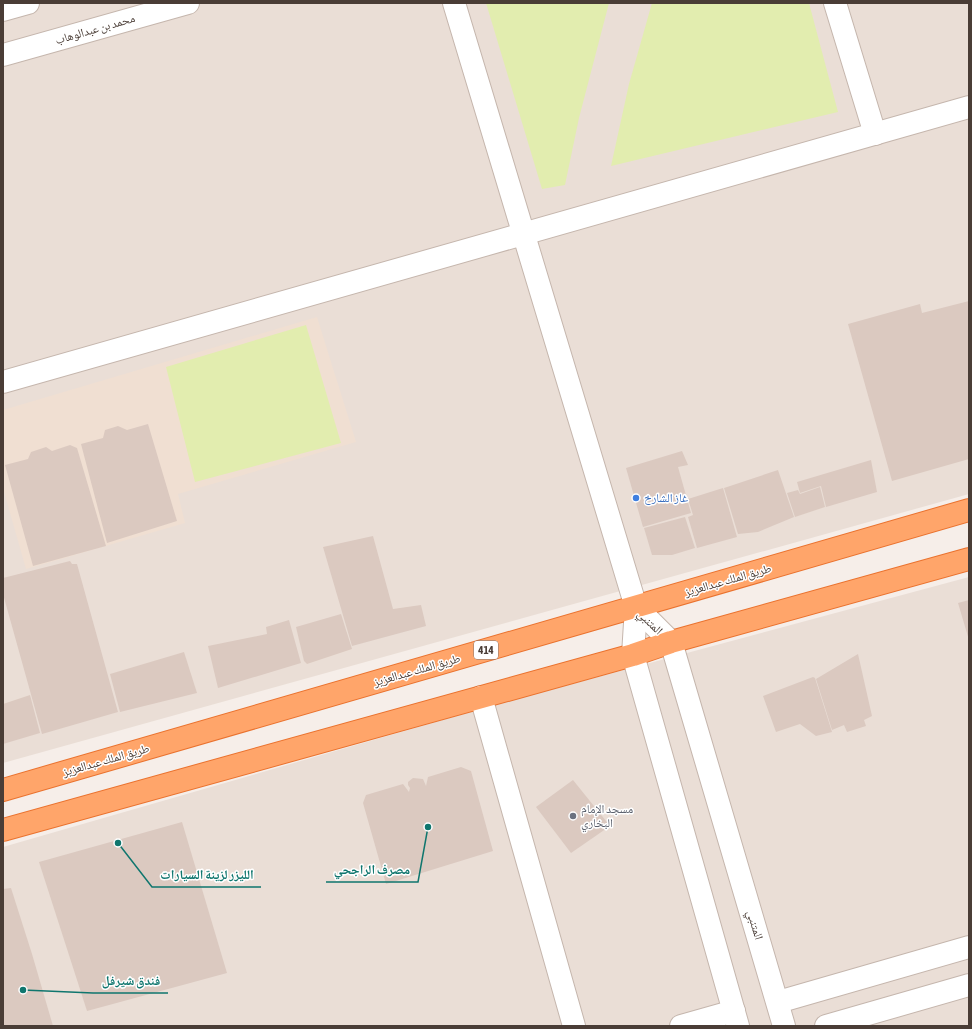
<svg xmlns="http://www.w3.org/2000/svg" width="972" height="1029" font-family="'Asap Condensed','Noto Naskh Arabic',sans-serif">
<rect width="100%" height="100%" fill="#f6eee9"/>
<g fill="#eaded6">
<polygon points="3,3 969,3 969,494 3,763"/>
<polygon points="969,577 969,1026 3,1026 3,847 498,704"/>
</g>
<polygon fill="#f0dfd2" points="317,317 356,442 178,494 185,523 26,569 3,488 3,410"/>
<g fill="#e2edaf">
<polygon points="486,3 609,3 579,118 565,185 542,189"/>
<polygon points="652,3 809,3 838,112 611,166 629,84"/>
<polygon points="306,325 341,443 195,482 166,367"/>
</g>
<g fill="#dbc9c0">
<polygon points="969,301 969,459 892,481 848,324 920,304 922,313"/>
<polygon points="148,424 177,521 107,543 81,444 103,438 105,430 118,426 127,430"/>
<polygon points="70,445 77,448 106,546 33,566 5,465 28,459 31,452 46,447 52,451"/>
<polygon points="682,451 688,465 678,467 691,513 643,527 626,468"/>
<polygon points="871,460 877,492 826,507 821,486 800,493 797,482"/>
<polygon points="778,470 794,517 758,532 738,534 724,488"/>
<polygon points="820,487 825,507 795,517 787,493 798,490 800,494"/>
<polygon points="723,488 737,537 697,548 688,517 693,515 688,499"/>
<polygon points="685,517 695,548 672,555 652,555 644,528"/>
<polygon points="373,536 393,609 421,605 426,626 352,646 323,547"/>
<polygon points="70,561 72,564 77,564 118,712 42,734 3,594 3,578"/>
<polygon points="969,600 969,640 958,603"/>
<polygon points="341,614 352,649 307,664 304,661 296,627"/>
<polygon points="289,620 301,663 218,688 208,646 267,634 266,627"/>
<polygon points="184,652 197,693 120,712 110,674"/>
<polygon points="858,654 872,716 864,720 866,726 847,732 844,725 832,730 816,679"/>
<polygon points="813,677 815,678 832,732 816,736 800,724 776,732 763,696"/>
<polygon points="30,695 40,733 3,744 3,704"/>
<polygon points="461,767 471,771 493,851 386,884 363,803 366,795 403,784 409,792 410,788 408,785 408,782 413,778 423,779 426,786 428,777"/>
<polygon points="573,780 610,826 571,853 536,807"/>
<polygon points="182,822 227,973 87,1011 39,862"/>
<polygon points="11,888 32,954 53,1026 3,1026 3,889"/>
</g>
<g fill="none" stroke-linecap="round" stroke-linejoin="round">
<g stroke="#c5b6ad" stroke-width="24">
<g id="minor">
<polyline points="454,3 636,607 633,655 738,1026"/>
<polyline points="835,3 875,134"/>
<polyline points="3,10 28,3"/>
<polyline points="3,55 188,3"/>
<polyline points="3,382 969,107"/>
<polyline points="636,607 671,642 784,1026"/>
<polyline points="481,697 574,1026"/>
<polyline points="778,1002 969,947"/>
<polyline points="681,1026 734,1011"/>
<polyline points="826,1026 969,985"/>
</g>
</g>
<g stroke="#ea722e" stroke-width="24">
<g id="highway">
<polyline points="3,790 969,510"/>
<polyline points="3,830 633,655 671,642 969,559"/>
</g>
</g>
<use href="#minor" stroke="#fff" stroke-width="22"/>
<use href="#highway" stroke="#ffa56a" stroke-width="22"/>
</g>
<circle fill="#3f7fe0" stroke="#fff" stroke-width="1.5" cx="636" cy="498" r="4"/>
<circle fill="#6b7280" stroke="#fff" stroke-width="1.5" cx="573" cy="816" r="4"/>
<g text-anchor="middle" stroke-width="3" stroke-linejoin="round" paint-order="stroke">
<rect fill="#fff" stroke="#807772" stroke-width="1" x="474" y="641" width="24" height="18" rx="3"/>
<g font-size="11" font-weight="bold" fill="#4a3d36">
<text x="486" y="654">414</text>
</g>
<g font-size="12" fill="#4a3d36" stroke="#fff">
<text transform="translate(95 29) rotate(-16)" y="4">محمد بن عبدالوهاب</text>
<text transform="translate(728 580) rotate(-16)" y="4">طريق الملك عبدالعزيز</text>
<text transform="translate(650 622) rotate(44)" y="4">المتنبي</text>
<text transform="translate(417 670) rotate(-16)" y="4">طريق الملك عبدالعزيز</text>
<text transform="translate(106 760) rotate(-16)" y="4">طريق الملك عبدالعزيز</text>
<text transform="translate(755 925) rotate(73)" y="4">المتنبي</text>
</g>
<g font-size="12" fill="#366cbe" stroke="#fff" text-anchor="start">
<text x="644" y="502">غاز الشارخ</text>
</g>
<g font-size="12" fill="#5b616d" stroke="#fff" text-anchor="start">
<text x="581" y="813">مسجد الإمام<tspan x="581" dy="14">البخاري</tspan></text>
</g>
</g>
<path fill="none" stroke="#0f766e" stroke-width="1.5" d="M428 827L418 882H326M118 843L152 887H261M23 990L93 993H168"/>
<g fill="#0f766e" stroke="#fff" stroke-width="1.5">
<circle cx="428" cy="827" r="4"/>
<circle cx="118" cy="843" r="4"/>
<circle cx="23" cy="990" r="4"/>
</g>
<g font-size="13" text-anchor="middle" font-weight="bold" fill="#0f766e" stroke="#fff" stroke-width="3" stroke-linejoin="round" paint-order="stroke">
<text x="372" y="874">مصرف الراجحي</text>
<text x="207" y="879">الليزر لزينة السيارات</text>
<text x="131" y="985">فندق شيرفل</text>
</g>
<rect width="972" height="1029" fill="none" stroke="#4a3d36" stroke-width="8"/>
</svg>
